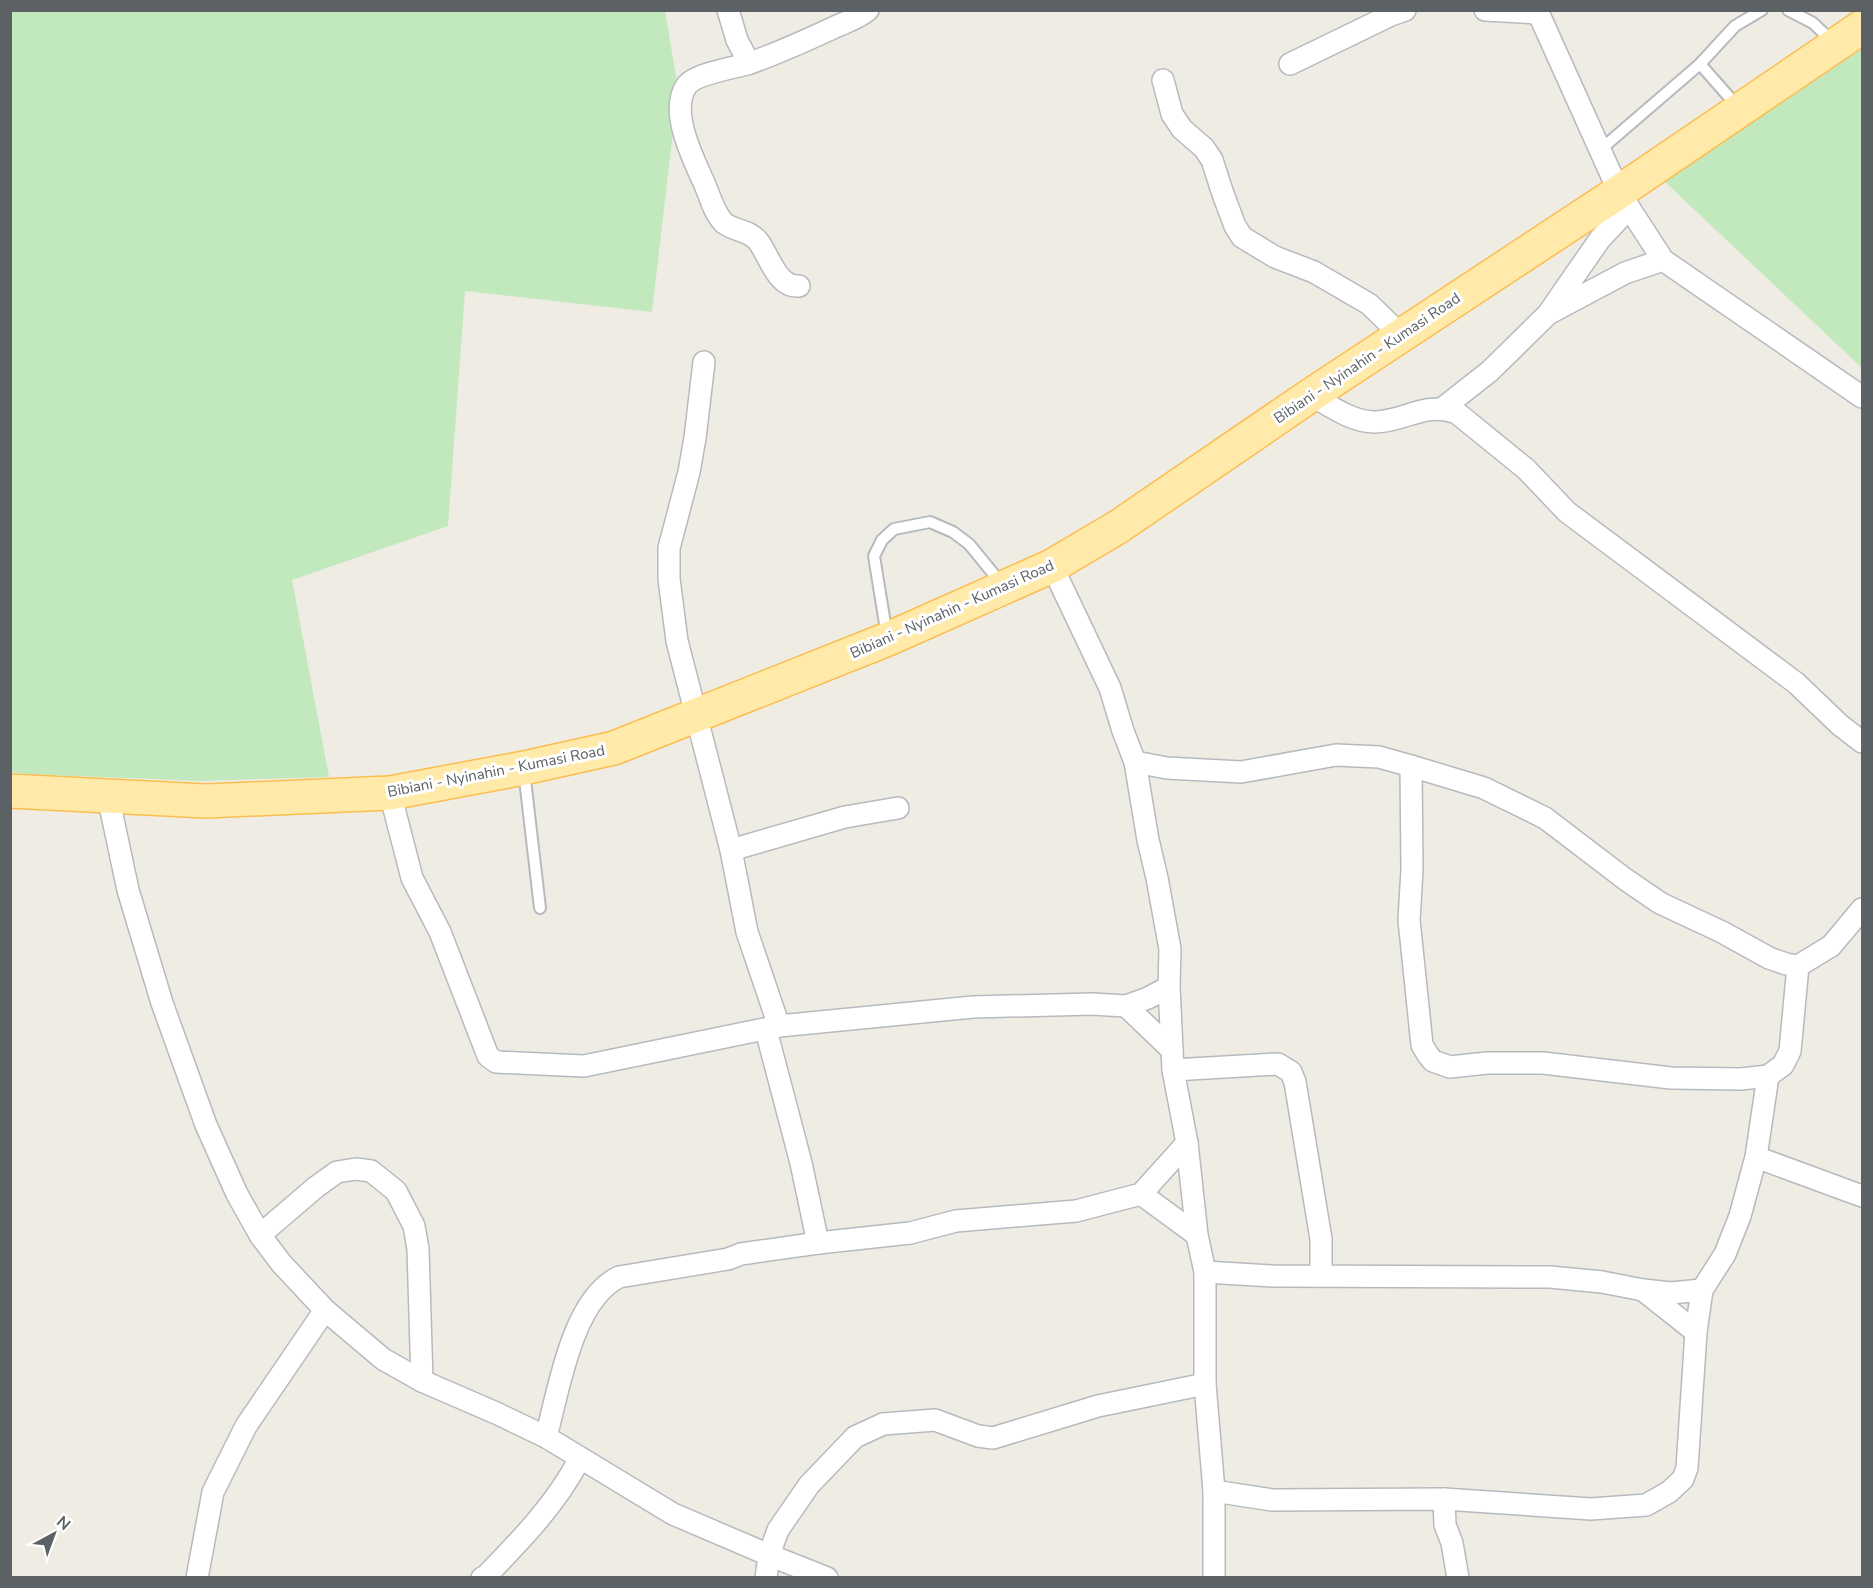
<svg xmlns="http://www.w3.org/2000/svg" width="1873" height="1588" font-family="'Nunito Sans',sans-serif">
<rect width="100%" height="100%" fill="#efece3"/>
<g fill="#c2e9be">
<polygon points="10,11 665,11 678,88 652,312 465,291 448,526 292,580 329,777 201,781 27,774 11,772"/>
<polygon points="1862,49 1862,368 1664,181"/>
</g>
<g fill="none" stroke-linecap="round" stroke-linejoin="round">
<g stroke="#b6babf" stroke-width="14">
<g id="lane">
<polyline points="1788,10 1813,23 1834,43"/>
<polyline points="1700,64 1737,106"/>
<polyline points="1600,150 1700,64 1735,26 1762,10"/>
<polyline points="887,636 874,556 882,540 894,529 930,522 953,532 969,544 1001,583"/>
<polyline points="524,771 540,908"/>
</g>
</g>
<g stroke="#b6babf" stroke-width="24">
<g id="street">
<polyline points="728,10 737,40 749,63"/>
<polyline points="1485,10 1538,13"/>
<polyline points="1537,10 1619,192 1663,260 1862,397"/>
<polyline points="1290,64 1391,15 1405,10"/>
<polyline points="1163,80 1172,114 1182,129 1204,148 1212,160 1223,194 1235,226 1242,237 1275,257 1314,272 1369,304 1401,335"/>
<path d="M 799,286 C 777,288 769,255 758,241 C 748,229 732,231 723,222 C 714,212 710,197 705,185 C 694,160 668,111 687,85 C 696,74 732,68 747,64 C 777,54 807,40 835,27 C 846,22 859,18 868,10"/>
<polyline points="1550,311 1600,239 1629,208"/>
<polyline points="704,362 695,438 689,472 669,548 669,579 677,641 731,850 747,932 779,1026"/>
<path d="M 1311,395 C 1330,406 1352,422 1375,422 C 1407,421 1424,401 1457,413 L 1526,469 L 1567,512 L 1796,683 L 1840,725 L 1862,742"/>
<polyline points="1443,408 1490,371 1548,314 1625,273 1663,260"/>
<polyline points="1052,566 1110,688 1123,731 1135,762 1148,840 1157,878 1170,949 1169,987 1173,1070 1187,1143 1197,1235 1205,1272 1205,1384 1214,1491 1214,1578"/>
<polyline points="1135,762 1167,768 1241,772 1336,755 1379,757 1411,766 1484,788 1545,818 1625,879 1660,903 1722,932 1769,958 1786,964 1798,966 1831,946 1862,909"/>
<polyline points="1411,766 1412,870 1409,920 1422,1045 1428,1055 1433,1061 1450,1067 1487,1063 1543,1063 1671,1078 1741,1079 1768,1076 1783,1065 1790,1051 1798,966"/>
<polyline points="390,793 412,878 440,932 488,1056 496,1062 584,1066 779,1026 973,1007 1092,1004 1126,1006 1148,998 1169,987"/>
<polyline points="108,796 128,890 162,1003 206,1125 237,1194 260,1235 281,1263 325,1310 383,1359 422,1381 496,1413 546,1437 673,1514 769,1555 827,1578"/>
<polyline points="731,850 845,817 898,808"/>
<polyline points="1126,1006 1172,1050"/>
<polyline points="766,1030 801,1163 818,1243"/>
<polyline points="1173,1070 1278,1064 1291,1072 1295,1082 1321,1239 1321,1276"/>
<polyline points="1756,1157 1862,1196"/>
<polyline points="1141,1194 1197,1235"/>
<polyline points="260,1235 316,1187 337,1172 356,1169 371,1171 396,1191 414,1226 418,1249 422,1381"/>
<polyline points="1205,1272 1273,1276 1550,1277 1602,1282 1643,1290 1671,1293 1702,1290"/>
<polyline points="1643,1290 1696,1332"/>
<path d="M 546,1437 C 559,1389 572,1300 619,1277 L 728,1259 L 741,1254 L 818,1243 L 910,1233 L 956,1221 L 1076,1211 L 1141,1194 L 1187,1143"/>
<polyline points="1214,1491 1272,1500 1444,1499 1591,1509 1646,1505 1669,1492 1683,1479 1687,1468 1696,1332 1702,1290 1725,1254 1740,1216 1756,1157 1768,1076"/>
<polyline points="1444,1499 1445,1525 1452,1543 1458,1578"/>
<polyline points="197,1578 213,1492 246,1426 325,1310"/>
<path d="M 482,1578 L 486,1576 C 521,1540 557,1503 580,1458"/>
<polyline points="766,1578 769,1555 778,1530 809,1485 855,1437 883,1424 935,1420 978,1436 993,1438 1098,1406 1205,1384"/>
</g>
</g>
<g stroke="#fcbd50" stroke-width="36">
<polyline id="primary" points="10,791 206,801 390,793 524,768 614,748 888,639 1052,566 1118,527 1311,395 1619,192 1862,27"/>
</g>
<use href="#lane" stroke="#fff" stroke-width="10"/>
<use href="#street" stroke="#fff" stroke-width="21"/>
<use href="#primary" stroke="#ffeaa9" stroke-width="33"/>
</g>
<g text-anchor="middle" stroke-width="6" stroke-linejoin="round" paint-order="stroke">
<g font-size="15" fill="#5b6165" stroke="#fff">
<text transform="translate(1367 358) rotate(-34)" y="5">Bibiani - Nyinahin - Kumasi Road</text>
<text transform="translate(952 609) rotate(-24)" y="5">Bibiani - Nyinahin - Kumasi Road</text>
<text transform="translate(496 771) rotate(-11)" y="5">Bibiani - Nyinahin - Kumasi Road</text>
</g>
</g>
<rect width="1873" height="1588" fill="none" stroke="#5b6165" stroke-width="24"/>
<g transform="translate(54 1534) rotate(41)" stroke="#ffffff" stroke-width="4.5" paint-order="stroke">
<path d="M0-4.5L10 22L0 15L-10 22Z" fill="#5b6165"/>
<text y="-9" font-size="16" font-weight="bold" text-anchor="middle" fill="#5b6165">N</text>
</g>
</svg>
